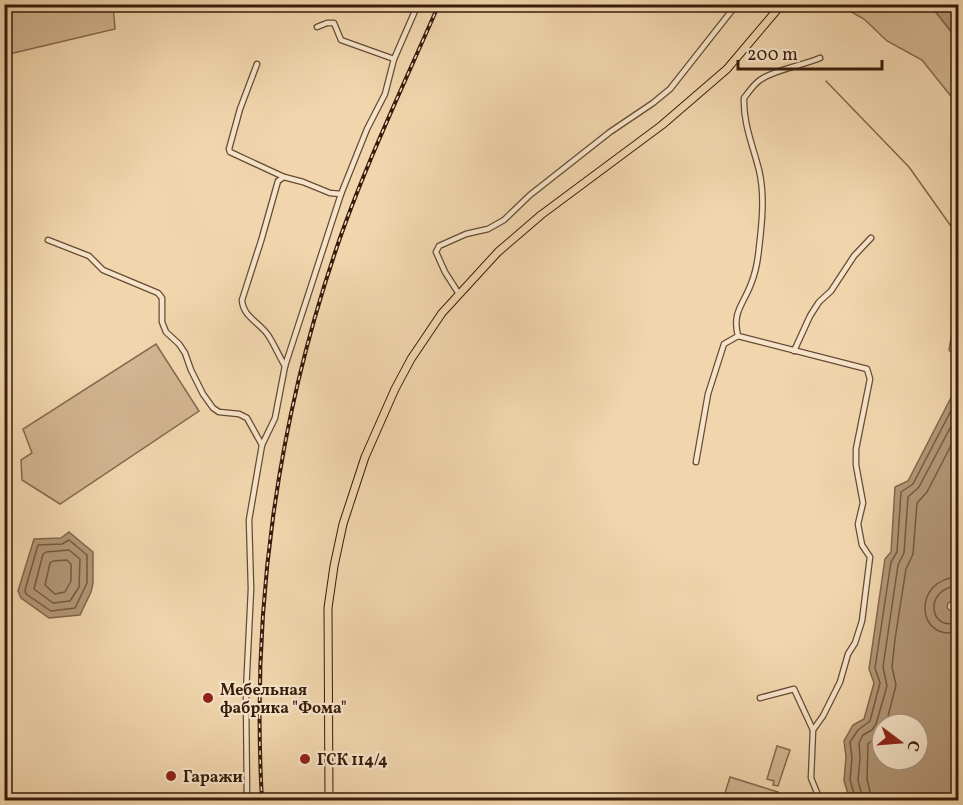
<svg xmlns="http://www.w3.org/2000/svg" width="963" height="805" font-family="Vollkorn,serif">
<rect width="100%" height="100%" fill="#f1d6ad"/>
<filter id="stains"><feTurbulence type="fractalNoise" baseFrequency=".00333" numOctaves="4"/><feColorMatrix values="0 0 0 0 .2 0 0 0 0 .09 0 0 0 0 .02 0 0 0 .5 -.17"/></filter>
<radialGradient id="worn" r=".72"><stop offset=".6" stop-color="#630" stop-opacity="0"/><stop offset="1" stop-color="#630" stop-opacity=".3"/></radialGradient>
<g fill="#d2b691" stroke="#85694e" stroke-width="1.5">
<polygon points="4,5 113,5 115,29 5,55"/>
<polygon points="839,5 930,5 958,40 958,105 922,60 887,41 864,19"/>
<polygon points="156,344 199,411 60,504 22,480 21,460 32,453 23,429"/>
<polygon points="777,746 790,750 778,786 773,785 774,781 767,779"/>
<polygon points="730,777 778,792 776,800 727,800 729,795 725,793"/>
</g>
<g fill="#b29776" stroke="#81664b" stroke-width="1.5" fill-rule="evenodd">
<polygon points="930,5 958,5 958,40"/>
<path d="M 958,384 L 958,599 L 948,603 L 947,608 L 951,611 L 958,607 L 958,800 L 850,800 L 844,781 L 846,757 L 844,741 L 853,725 L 864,719 L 874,683 L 869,669 L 885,559 L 891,552 L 895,487 L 908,481 ZM 882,724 L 918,724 L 918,760 L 882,760 Z"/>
<polygon points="69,532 93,552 93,583 91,592 80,615 49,618 21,598 18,591 34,539 61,538"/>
</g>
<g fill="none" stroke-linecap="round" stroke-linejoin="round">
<g stroke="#755a40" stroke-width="1.5">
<polygon points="69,540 87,555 87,583 75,608 51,611 26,594 25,590 38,545 62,544"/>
<polygon points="69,550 80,559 79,587 70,601 53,603 34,589 43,554 46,552"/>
<polygon points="67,560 71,564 71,581 65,592 55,594 45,585 50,563 53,561"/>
<path d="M 958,577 C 912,579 916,642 958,632"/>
<path d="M 958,586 C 923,588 929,633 958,622"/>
<polyline points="886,724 896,685 892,667 895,639 906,569 913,554 917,503 927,492 958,432"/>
<polyline points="856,800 850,780 852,758 850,742 858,730 870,721 880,683 875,668 891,562 897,552 901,492 913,484 958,397"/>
<polyline points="863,800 858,780 860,758 859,743 863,735 872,730 876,724 887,686 883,667 898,565 904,553 908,497 919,487 958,413"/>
<polyline points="872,800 867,779 868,744 882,732"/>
</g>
<g stroke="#81664b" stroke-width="1.5">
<polyline points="826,81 909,167 958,236"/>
<polyline points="958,298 949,350 958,360"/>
</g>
<g stroke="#664a33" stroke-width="7">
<g id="street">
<polyline points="317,27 327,23 334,23 341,40 394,59"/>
<polyline points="257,64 240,109 229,149 230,152 284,177 303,182 330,193 341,194"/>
<path d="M 284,177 L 278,181 L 261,241 L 242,300 C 243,317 259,322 268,335 C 274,344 279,356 285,366"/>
<polyline points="48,240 89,256 103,270 158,293 162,298 162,322 166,332 179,344 185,353 191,370 203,394 213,408 219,412 239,414 247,418 262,445 249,520 251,589 246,692 247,800"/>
<polyline points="459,294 445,272 436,252 439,246 466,234 488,229 504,220 530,195 610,132 653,103 670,89 733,9 741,4"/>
<polyline points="794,351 810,316 819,302 831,291 854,256 871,238"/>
<polyline points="262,445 275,418 285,366 341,194 367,129 385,94 394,59 418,4"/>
<polyline points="696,462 708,394 724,344 738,336"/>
<polyline points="760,698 794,689 813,730 811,778 820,800"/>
<path d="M 813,730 L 823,716 L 840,682 L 848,654 L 855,643 L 862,621 L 870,557 L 862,545 L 858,524 L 863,503 L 856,465 L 856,449 L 870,379 L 867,369 L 738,336 C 732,312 743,305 751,284 C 755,274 758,259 759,248 C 762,223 765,195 759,170 C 753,146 743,123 744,98 C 748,93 754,84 760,80 C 773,70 804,65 820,58"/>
</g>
</g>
<g stroke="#381c0a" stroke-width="9">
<polyline id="primary" points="329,800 328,608 334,566 343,524 365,457 395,389 411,359 442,313 498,252 541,215 662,125 727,69 782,4"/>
</g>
<use href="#street" stroke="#f6e4ca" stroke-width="4.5"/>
<use href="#primary" stroke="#f1d6ad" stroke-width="7"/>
<g stroke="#381c0a" stroke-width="4">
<path id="rail" d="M 262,800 C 251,610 277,419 340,238 C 368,159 405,82 439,4"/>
</g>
<use href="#rail" stroke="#f6e4ca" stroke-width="1.5" stroke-dasharray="4.5" stroke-linecap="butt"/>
</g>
<g fill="#8f2418" stroke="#f6e4ca" stroke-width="2">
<circle cx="208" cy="698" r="6"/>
<circle cx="305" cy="759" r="6"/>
<circle cx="171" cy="776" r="6"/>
</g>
<g text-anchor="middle" stroke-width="4.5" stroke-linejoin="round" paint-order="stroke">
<g font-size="16" font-weight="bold" fill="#381c0a" stroke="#f6e4ca" text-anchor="start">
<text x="220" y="695">Мебельная<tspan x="220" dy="18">фабрика "Фома"</tspan></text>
<text x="317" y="765">ГСК 114/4</text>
<text x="183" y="782">Гаражи</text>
</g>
</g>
<rect width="963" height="805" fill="none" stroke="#f1d6ad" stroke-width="24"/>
<rect x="6" y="6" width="951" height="793" fill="none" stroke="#381c0a" stroke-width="3"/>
<rect x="12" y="12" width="939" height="781" fill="none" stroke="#381c0a" stroke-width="1.5"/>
<g transform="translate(900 742) rotate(106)"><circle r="28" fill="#f6e4ca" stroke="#aa947d" stroke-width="1.5"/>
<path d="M0-4.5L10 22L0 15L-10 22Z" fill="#8f2418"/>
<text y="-9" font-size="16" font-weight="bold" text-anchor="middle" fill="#381c0a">С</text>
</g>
<path d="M738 60v9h144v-9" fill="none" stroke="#381c0a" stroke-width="3"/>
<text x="747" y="60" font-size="18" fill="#381c0a" stroke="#f6e4ca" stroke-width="4.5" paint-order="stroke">200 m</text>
<rect width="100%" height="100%" filter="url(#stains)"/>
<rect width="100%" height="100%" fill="url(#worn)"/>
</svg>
